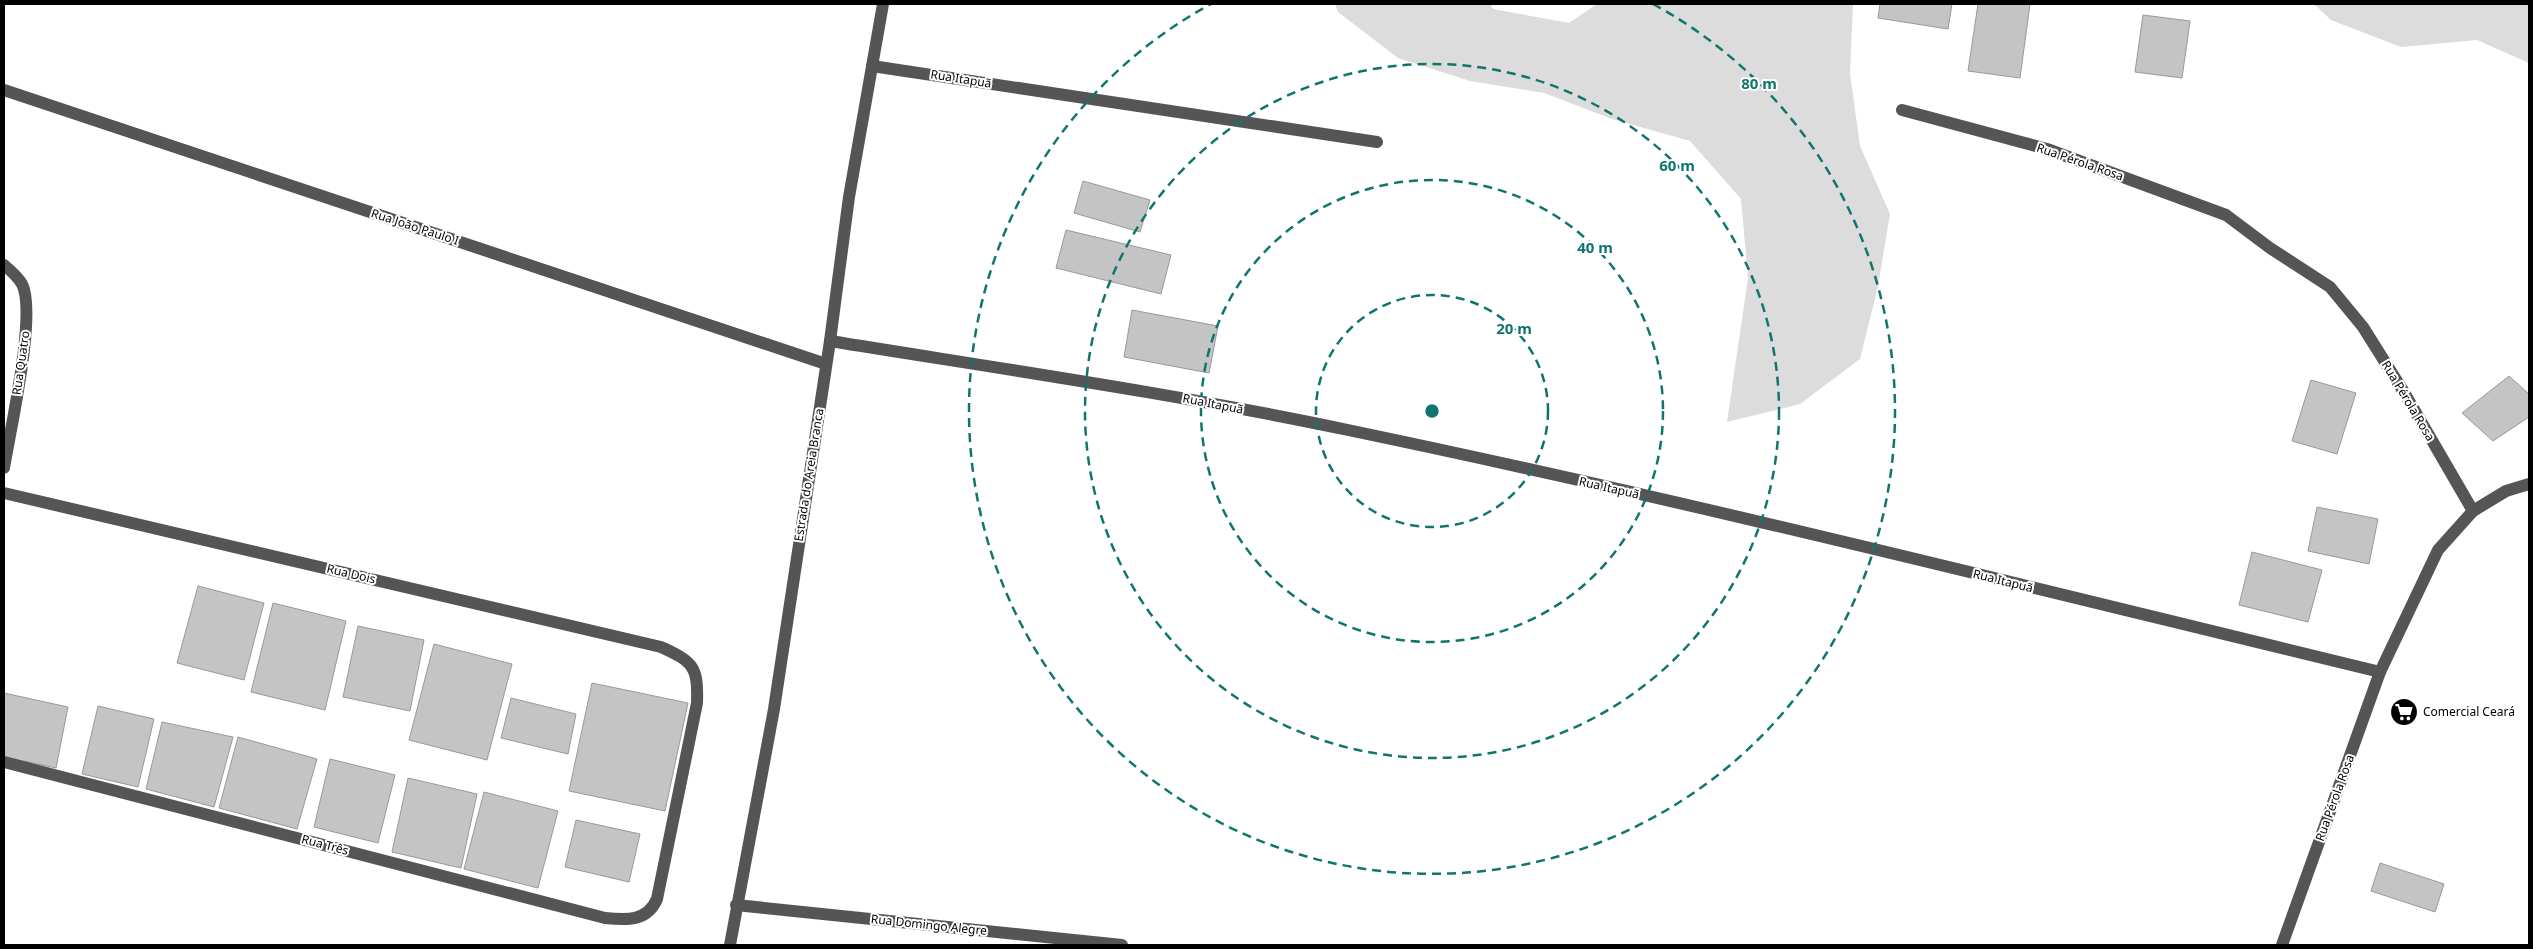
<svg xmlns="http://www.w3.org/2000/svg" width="2533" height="949" font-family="'Noto Sans',sans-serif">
<rect width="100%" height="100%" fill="#fff"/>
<g fill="#dcdcdc">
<polygon points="1335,4 1490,4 1493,9 1569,23 1597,4 1853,4 1850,73 1860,146 1890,214 1878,286 1860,359 1800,404 1727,422 1748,278 1741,199 1690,141 1612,119 1544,93 1470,81 1398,58 1338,12"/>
<polygon points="2314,4 2529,4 2529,63 2477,40 2401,47 2331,20"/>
</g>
<g fill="#c4c4c4" stroke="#999">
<polygon points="1880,4 1952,4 1948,29 1878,18"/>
<polygon points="1978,4 2030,4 2020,78 1968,71"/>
<polygon points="2143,15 2190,21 2182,78 2135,72"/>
<polygon points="1083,181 1150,200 1140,232 1074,213"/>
<polygon points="1066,230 1171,255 1161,294 1056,268"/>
<polygon points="1132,310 1218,326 1209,373 1124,357"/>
<polygon points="2509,376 2529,394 2529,417 2493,441 2462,413"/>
<polygon points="2311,380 2356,393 2337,454 2292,441"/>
<polygon points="2317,507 2378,519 2369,564 2308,551"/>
<polygon points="2252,552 2322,570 2308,622 2239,605"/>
<polygon points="198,586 264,603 244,680 177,663"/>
<polygon points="273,603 346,621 325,710 251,692"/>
<polygon points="358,626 424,640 410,711 343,697"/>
<polygon points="434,644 512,664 487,760 409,740"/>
<polygon points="592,683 688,703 665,811 569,791"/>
<polygon points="4,693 68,707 56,768 4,757"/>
<polygon points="511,698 576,714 568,754 501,738"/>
<polygon points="98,706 154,719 138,787 82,774"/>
<polygon points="162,722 233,737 214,807 146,789"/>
<polygon points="238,737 317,759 297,829 219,808"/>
<polygon points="330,759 395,775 378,843 314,827"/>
<polygon points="408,778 477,794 461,868 392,852"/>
<polygon points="484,792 558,811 538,888 464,869"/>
<polygon points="576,820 640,834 629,882 565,867"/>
<polygon points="2380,863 2444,884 2435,912 2371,891"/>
</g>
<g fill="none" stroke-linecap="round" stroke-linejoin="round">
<g stroke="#555" stroke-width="12">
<polyline points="872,66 1377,142"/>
<polyline points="4,90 826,364"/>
<polyline points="1902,110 2047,149 2226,215 2270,248 2330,287 2363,327 2405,394 2473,511"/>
<path d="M 4,265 C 10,270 18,277 22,284 C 37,313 10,431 4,468"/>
<path d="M 830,341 C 1003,369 1177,394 1348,430 C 1694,502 2037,589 2380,672"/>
<path d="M 4,493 L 661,647 C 694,662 698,667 697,703 L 657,899 C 647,922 626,920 605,918 L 4,762"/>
<polyline points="736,905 1122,945"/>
<polyline points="730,945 774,709 830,341 849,197 883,4"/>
<polyline points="2282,945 2380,672 2438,550 2473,511 2506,491 2529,484"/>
</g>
</g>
<g fill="none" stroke="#0f766e" stroke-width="2.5" stroke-dasharray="9 6">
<circle cx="1432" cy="411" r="116"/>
<circle cx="1432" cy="411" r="231"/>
<circle cx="1432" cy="411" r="347"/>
<path d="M1653 4A463 463 0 1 1 1211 4"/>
</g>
<defs>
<g id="supermarket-disc" transform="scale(1.4375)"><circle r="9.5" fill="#000" stroke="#fff"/><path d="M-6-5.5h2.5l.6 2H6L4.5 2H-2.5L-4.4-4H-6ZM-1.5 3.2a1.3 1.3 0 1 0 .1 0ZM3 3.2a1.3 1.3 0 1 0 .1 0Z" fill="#fff"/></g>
</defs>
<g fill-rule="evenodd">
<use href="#supermarket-disc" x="2404" y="712"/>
</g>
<g text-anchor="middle" stroke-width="4" stroke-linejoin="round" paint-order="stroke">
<g font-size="12" fill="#000" stroke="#fff">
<text transform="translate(961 79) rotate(9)" y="4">Rua Itapuã</text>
<text transform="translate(2080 162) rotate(19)" y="4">Rua Pérola Rosa</text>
<text transform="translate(415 227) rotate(18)" y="4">Rua João Paulo I</text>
<text transform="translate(21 363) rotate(-82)" y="4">Rua Quatro</text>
<text transform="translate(2408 401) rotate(59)" y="4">Rua Pérola Rosa</text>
<text transform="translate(1213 404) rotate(11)" y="4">Rua Itapuã</text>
<text transform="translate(809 475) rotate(-81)" y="4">Estrada do Areia Branca</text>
<text transform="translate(1609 488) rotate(13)" y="4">Rua Itapuã</text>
<text transform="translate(351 574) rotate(13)" y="4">Rua Dois</text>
<text transform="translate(2003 581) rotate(14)" y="4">Rua Itapuã</text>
<text transform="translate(2335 798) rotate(-70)" y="4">Rua Pérola Rosa</text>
<text transform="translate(325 845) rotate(15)" y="4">Rua Três</text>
<text transform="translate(929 925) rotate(6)" y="4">Rua Domingo Alegre</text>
</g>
<g font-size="12" fill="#000" stroke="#fff" text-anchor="start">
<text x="2423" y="716">Comercial Ceará</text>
</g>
</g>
<circle cx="1432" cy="411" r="8" fill="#0f766e" stroke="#fff" stroke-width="2.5"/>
<g font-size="15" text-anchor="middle" font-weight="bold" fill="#0f766e" stroke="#fff" stroke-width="4" stroke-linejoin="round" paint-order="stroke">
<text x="1759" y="89">80 m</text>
<text x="1677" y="171">60 m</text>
<text x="1595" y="253">40 m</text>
<text x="1514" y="334">20 m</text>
</g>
<rect width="2533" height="949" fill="none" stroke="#000000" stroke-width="10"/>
</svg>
